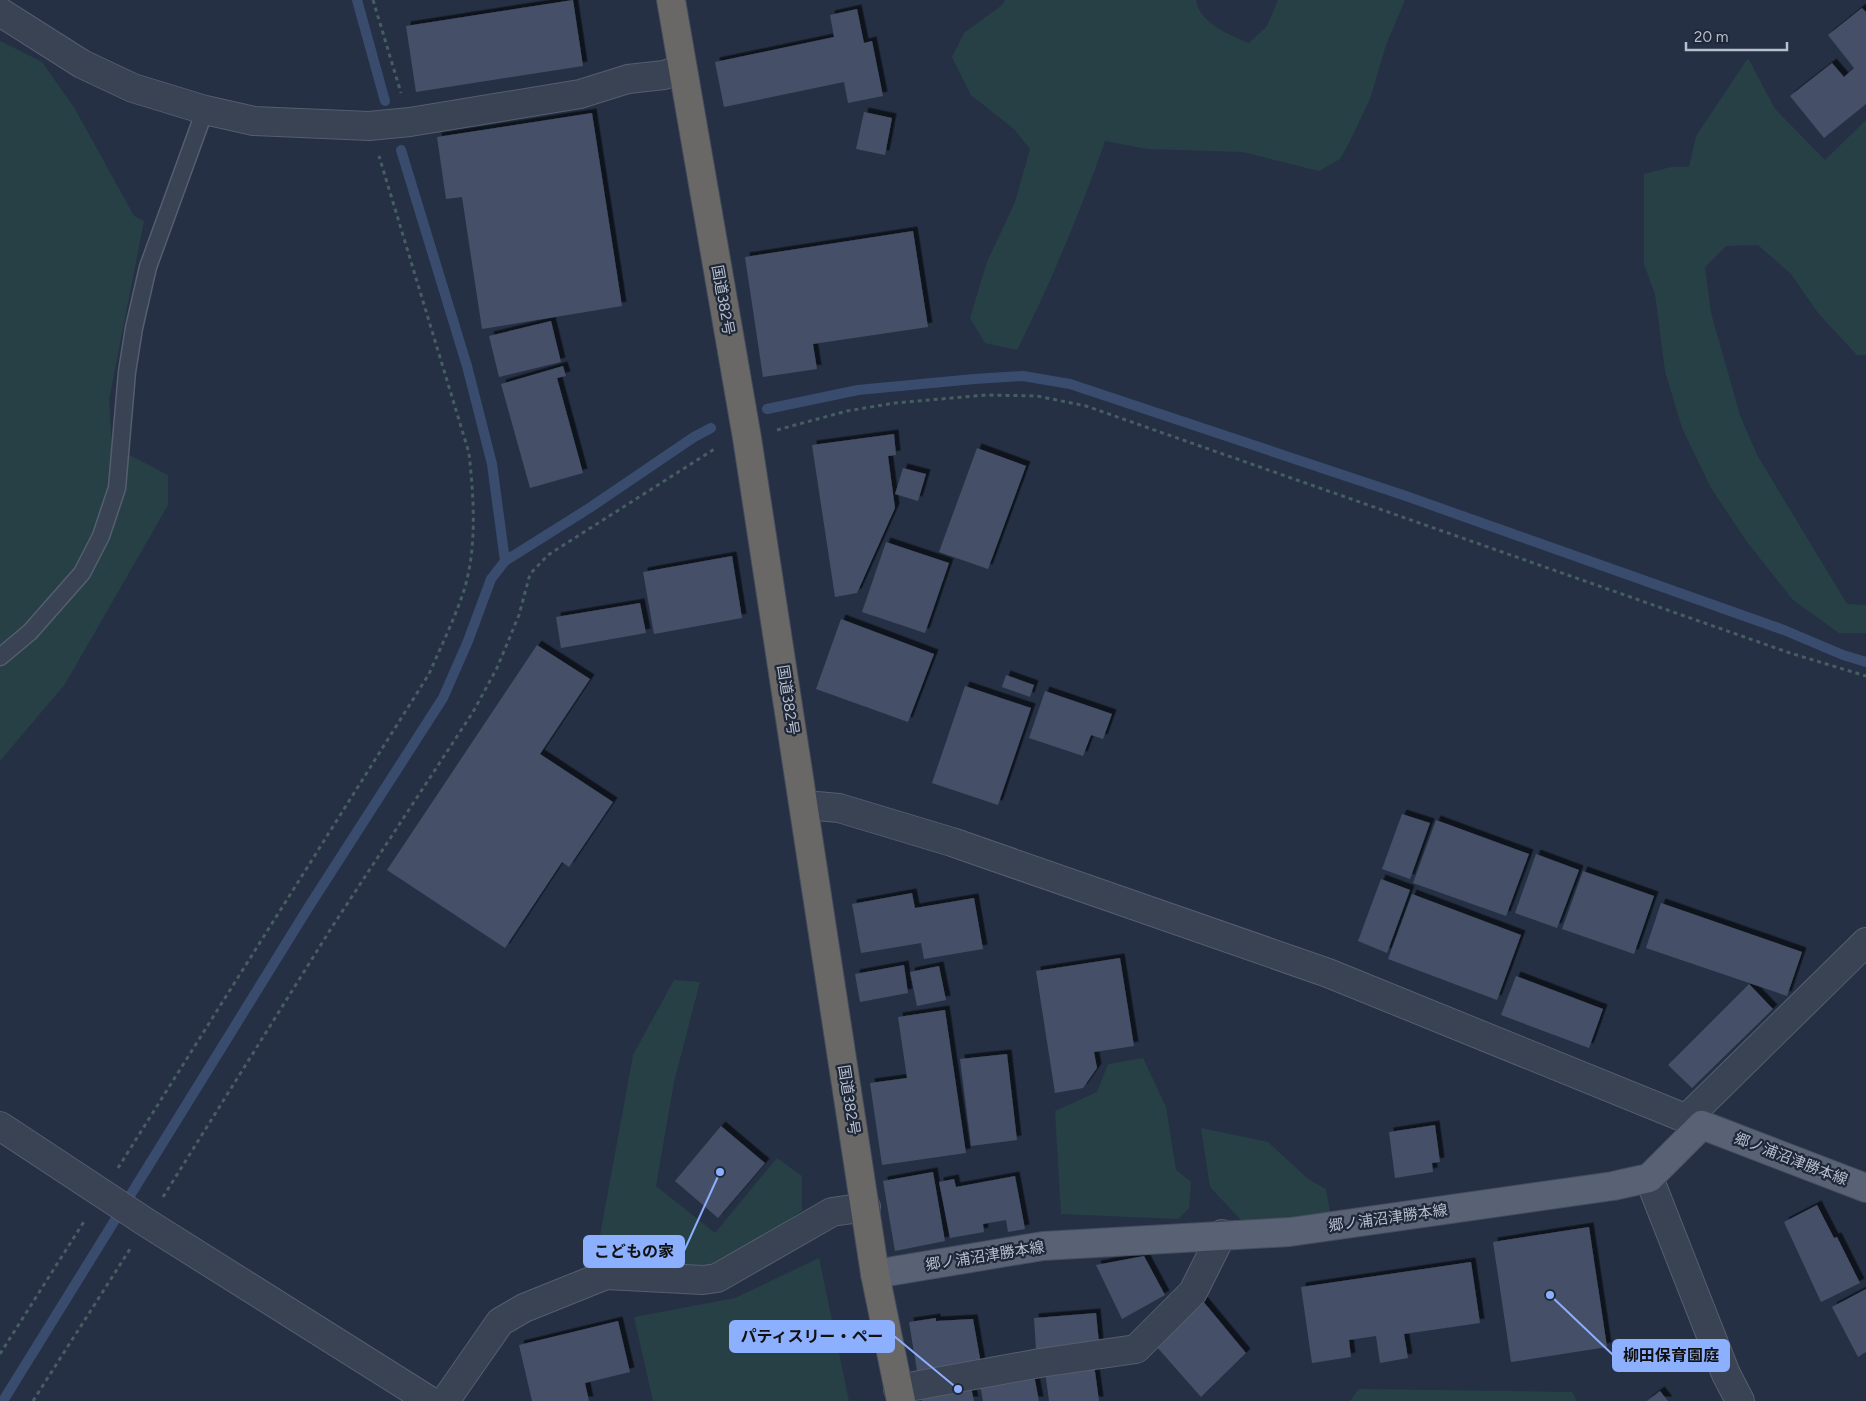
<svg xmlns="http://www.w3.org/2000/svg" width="1866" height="1401" font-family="Figtree,'Noto Sans JP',sans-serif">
<defs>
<filter id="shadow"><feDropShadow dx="4.5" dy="-4.5" stdDeviation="0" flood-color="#0009"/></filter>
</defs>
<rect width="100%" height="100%" fill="#253045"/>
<g fill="#274045">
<path d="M 1005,0 L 1196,0 C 1199,23 1230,35 1249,43 L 1267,26 L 1278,0 L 1405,0 L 1386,45 L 1370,99 L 1350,141 L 1340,159 L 1319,171 L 1243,152 L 1147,149 L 1105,141 C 1080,213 1051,282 1017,350 L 985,343 L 970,318 L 987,262 L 1015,202 L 1030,149 L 1015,130 L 971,95 L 952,57 L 964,33 L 1002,5 Z"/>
<polygon points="0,41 42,62 75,109 134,216 144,221 109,400 112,446 168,475 168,505 65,684 0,761"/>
<polygon points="1748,58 1775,109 1825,160 1866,120 1866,355 1857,355 1818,313 1791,274 1758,245 1726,246 1705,267 1711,313 1740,415 1757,455 1847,604 1866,605 1866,633 1839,633 1793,600 1747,542 1711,488 1682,428 1665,371 1655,294 1644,264 1644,174 1671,167 1689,167 1696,136"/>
<polygon points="674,980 700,982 674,1082 656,1186 715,1233 777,1158 802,1176 802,1210 765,1238 710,1266 659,1269 626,1261 595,1263 633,1055"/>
<polygon points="1143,1058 1166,1107 1176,1170 1191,1182 1189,1208 1178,1219 1061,1214 1055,1111 1097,1092 1108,1064"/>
<polygon points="1201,1128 1268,1142 1308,1179 1326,1189 1331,1217 1244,1223 1210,1187"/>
<polygon points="819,1258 849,1401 653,1401 634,1317 735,1298"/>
<polygon points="1359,1389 1572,1392 1577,1401 1350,1401"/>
</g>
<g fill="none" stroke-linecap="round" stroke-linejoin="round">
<g stroke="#3a4c6e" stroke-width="10">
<polyline points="357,0 385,101"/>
<polyline points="401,150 467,366 492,464 505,561"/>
<polyline points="767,409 858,390 974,379 1023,376 1070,384 1403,495 1784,630 1843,655 1866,662"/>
<polyline points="3,1401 308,908 443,698 468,641 491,579 505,561 591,507 694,437 711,428"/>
</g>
</g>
<g fill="#445067" filter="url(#shadow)">
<polygon points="573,0 583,66 416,92 406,26"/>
<polygon points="1862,8 1866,12 1866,104 1824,138 1790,96 1832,63 1844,77 1854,68 1828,35"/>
<polygon points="857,9 864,43 872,41 883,96 848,103 844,82 724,107 715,62 834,37 830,15"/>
<polygon points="864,112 892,118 885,155 856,149"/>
<polygon points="592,113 622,306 482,329 462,197 446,199 437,137"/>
<polygon points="913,231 928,327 813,344 817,369 763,377 745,257"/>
<polygon points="551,321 561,362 499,377 489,336"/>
<polygon points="563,366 566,376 557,378 583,473 530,488 501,384"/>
<polygon points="894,434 896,455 888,456 895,508 857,593 835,597 812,445"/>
<polygon points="977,448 1026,466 988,569 939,552"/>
<polygon points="903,468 926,474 918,501 895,494"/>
<polygon points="886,542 949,563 925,633 862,612"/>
<polygon points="732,556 742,618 654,634 643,572"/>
<polygon points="640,603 646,633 561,648 556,617"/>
<polygon points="841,619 934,654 908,722 816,689"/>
<polygon points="537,645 590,679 540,754 613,802 569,867 562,862 505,948 387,870"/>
<polygon points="1006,675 1034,685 1030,697 1002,687"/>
<polygon points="965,686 1031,708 998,805 932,783"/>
<polygon points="1045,691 1112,714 1103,739 1091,735 1083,756 1029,738"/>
<polygon points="1402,814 1430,823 1410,879 1382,869"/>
<polygon points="1436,820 1529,854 1506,916 1413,883"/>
<polygon points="1536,854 1579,870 1557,928 1515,913"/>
<polygon points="1583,871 1654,896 1634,954 1562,929"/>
<polygon points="1381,879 1410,890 1387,953 1358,941"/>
<polygon points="912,893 915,908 974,898 983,949 924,959 921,943 861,953 852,904"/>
<polygon points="1412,894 1521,935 1497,1000 1388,959"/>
<polygon points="1661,903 1802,952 1787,996 1646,948"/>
<polygon points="1120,958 1134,1046 1094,1052 1097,1068 1083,1088 1055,1093 1036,971"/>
<polygon points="904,965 908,993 860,1002 855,974"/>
<polygon points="939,966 946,1000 917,1006 910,972"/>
<polygon points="1516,976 1603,1009 1589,1048 1501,1015"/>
<polygon points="1749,984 1773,1009 1692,1088 1668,1065"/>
<polygon points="945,1010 966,1153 882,1165 870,1083 907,1078 898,1017"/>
<polygon points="1007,1054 1017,1140 971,1146 960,1059"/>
<polygon points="1435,1125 1440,1162 1432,1163 1433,1172 1395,1178 1389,1132"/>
<polygon points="721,1126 765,1163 718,1218 675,1181"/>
<polygon points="933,1172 945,1241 895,1251 883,1181"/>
<polygon points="1015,1176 1025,1229 1008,1232 1006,1220 983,1224 984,1232 950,1238 939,1182 954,1179 956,1187"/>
<polygon points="1817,1205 1834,1238 1837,1237 1860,1283 1821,1302 1784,1222"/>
<polygon points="1589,1227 1607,1347 1511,1362 1493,1242"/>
<polygon points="1144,1256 1165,1295 1122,1319 1096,1265"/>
<polygon points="1471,1262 1480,1323 1404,1334 1408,1358 1380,1363 1376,1336 1349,1340 1351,1357 1312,1363 1301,1287"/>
<polygon points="1866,1289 1866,1352 1858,1357 1832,1307"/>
<polygon points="1202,1300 1246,1353 1201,1397 1156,1346"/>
<polygon points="1096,1313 1099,1343 1036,1349 1034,1318"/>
<polygon points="936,1318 936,1321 973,1319 981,1364 918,1377 909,1322"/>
<polygon points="618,1321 630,1372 585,1383 589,1401 532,1401 519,1345"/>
<polygon points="1094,1364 1099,1401 1049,1401 1045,1371"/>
<polygon points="1034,1375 1039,1401 983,1401 980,1385"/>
<polygon points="970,1383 974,1401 922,1401 921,1395"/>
<polygon points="1660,1391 1668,1401 1647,1401"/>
</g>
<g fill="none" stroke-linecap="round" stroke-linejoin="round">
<g stroke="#555e6e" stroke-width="19">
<polyline id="service" points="0,657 30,632 82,573 101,536 117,488 127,372 134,328 148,267 205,110"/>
</g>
<g stroke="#555e6e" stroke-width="30">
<g id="minor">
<polyline points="0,12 82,64 133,88 205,110 254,121 369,126 410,122 580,94 628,79 664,75 682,69"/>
<polyline points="1687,1118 1866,942"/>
<polyline points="0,1126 147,1223 430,1401"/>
<polyline points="1649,1178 1726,1374 1740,1401"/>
<polyline points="898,1389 1040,1363 1136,1349 1193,1292 1222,1234"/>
<polyline points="445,1401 500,1322 524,1308 606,1275 703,1280 717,1278 832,1212 866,1207"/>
</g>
</g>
<g stroke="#555e6e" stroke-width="30">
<polyline id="tertiary" points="805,805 839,808 952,842 1328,973 1702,1125"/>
</g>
<g stroke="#444c5d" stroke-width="30">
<polyline id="primary" points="875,1274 1043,1246 1290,1232 1613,1186 1649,1178 1702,1125 1866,1188"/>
</g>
<g stroke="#424b5b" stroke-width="30">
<polyline id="trunk" points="671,0 747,438 875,1274 901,1401"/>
</g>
<g stroke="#465d61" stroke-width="3" stroke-dasharray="4 4" stroke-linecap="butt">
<polyline points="373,0 401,93"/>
<polyline points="777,430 847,411 895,403 986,395 1037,396 1086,406 1790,653 1866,676"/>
<path d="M 118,1168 L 429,674 C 440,649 452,624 461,599 C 478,553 474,501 469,453 L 379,156"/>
<polyline points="163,1197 332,927 473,712 497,668 519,615 530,574 548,555 716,448"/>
<polyline points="0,1354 85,1220"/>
<polyline points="33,1401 130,1249"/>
</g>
<use href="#service" stroke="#3a4354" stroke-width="16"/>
<use href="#minor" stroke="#3a4354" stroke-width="28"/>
<use href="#tertiary" stroke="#3a4354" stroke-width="28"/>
<use href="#primary" stroke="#586274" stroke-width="28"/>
<use href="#trunk" stroke="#696866" stroke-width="28"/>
</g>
<g text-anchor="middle" stroke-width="4.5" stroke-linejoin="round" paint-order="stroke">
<g font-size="15" fill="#b7becd" stroke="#1f2839">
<text transform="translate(723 300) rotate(80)" y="5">国道382号</text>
<text transform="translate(788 700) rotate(81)" y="5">国道382号</text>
<text transform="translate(849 1100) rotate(81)" y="5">国道382号</text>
<text transform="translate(1791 1159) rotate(21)" y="5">郷ノ浦沼津勝本線</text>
<text transform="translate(1388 1218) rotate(-8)" y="5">郷ノ浦沼津勝本線</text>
<text transform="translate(985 1256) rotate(-9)" y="5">郷ノ浦沼津勝本線</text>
</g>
</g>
<path fill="none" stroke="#8caffe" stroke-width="2" d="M720 1172L684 1251M958 1389L894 1336M1550 1295L1613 1355"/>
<g fill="#8caffe" stroke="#1f2839" stroke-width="2">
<circle cx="720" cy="1172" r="5"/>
<circle cx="958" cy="1389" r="5"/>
<circle cx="1550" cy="1295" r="5"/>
</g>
<g fill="#8caffe" stroke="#8caffe" stroke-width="2">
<rect x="584" y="1236" width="100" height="31" rx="5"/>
<rect x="730" y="1321" width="164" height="31" rx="5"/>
<rect x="1613" y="1340" width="116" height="31" rx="5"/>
</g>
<g font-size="16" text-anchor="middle" font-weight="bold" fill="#111">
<text x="634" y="1257">こどもの家</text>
<text x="812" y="1342">パティスリー・ペー</text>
<text x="1671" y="1361">柳田保育園庭</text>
</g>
<path d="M1686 42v8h101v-8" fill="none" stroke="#b7becd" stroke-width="2.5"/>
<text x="1694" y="42" font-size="15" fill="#b7becd" stroke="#1f2839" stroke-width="4" paint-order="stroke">20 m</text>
</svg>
